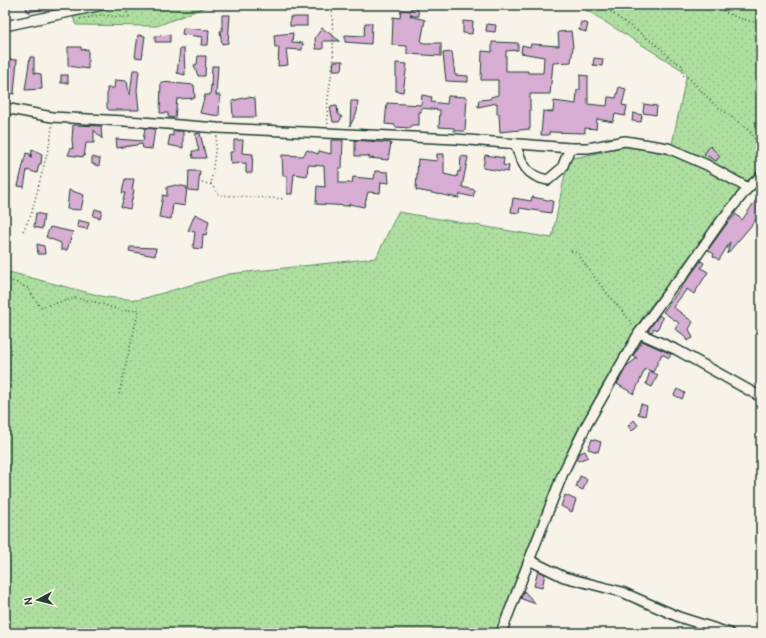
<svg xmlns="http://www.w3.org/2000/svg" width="766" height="638" font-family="Pangolin,sans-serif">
<defs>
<pattern id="grass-dots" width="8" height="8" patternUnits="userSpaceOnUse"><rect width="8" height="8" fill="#aedfa0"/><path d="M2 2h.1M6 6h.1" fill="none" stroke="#95c08a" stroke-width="1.8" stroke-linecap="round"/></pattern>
</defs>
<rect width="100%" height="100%" fill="#f7f3e8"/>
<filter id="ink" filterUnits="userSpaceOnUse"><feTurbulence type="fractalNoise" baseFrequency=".025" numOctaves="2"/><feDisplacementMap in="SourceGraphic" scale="8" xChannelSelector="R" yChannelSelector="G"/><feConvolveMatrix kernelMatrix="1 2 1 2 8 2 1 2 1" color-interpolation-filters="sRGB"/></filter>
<g filter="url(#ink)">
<g fill="url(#grass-dots)" stroke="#668e6a">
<polygon points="115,5 211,5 157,26 76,25 73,17"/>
<polygon points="578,5 761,5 761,173 703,239 643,316 599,391 575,435 548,498 501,633 5,633 5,271 105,297 138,300 229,274 376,258 398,212 552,238 568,159 603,152 606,137 672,144 687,73"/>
</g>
<g fill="#d7add3" stroke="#1f3d34">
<polygon points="32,5 54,5 54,8 27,12 26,6"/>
<polygon points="417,7 419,16 412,16 411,13 410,16 425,20 421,42 424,43 441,43 441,56 407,54 407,46 392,45 393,17 400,18 401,10 411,11 410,9"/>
<polygon points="222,15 230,15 228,43 222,44 220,31 222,31"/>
<rect x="290" y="17" width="17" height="9"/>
<polygon points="463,21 473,22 472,34 463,33"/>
<polygon points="581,22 588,24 586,32 579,30"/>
<polygon points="365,23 372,23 371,44 345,42 345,35 364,36"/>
<polygon points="487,24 496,25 495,32 486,31"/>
<polygon points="183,28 209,30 208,45 201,45 202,37 182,34"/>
<polygon points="322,28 340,41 323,41 323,49 316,49 315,38"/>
<polygon points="571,31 573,47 571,62 553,63 550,94 530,94 530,129 500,132 499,114 497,114 497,103 478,107 479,100 490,99 491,97 498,95 498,80 481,80 482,51 492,52 492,42 518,43 518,50 506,51 506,71 528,71 528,73 543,73 544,57 521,53 522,45 530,47 531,44 559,46 558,32"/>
<polygon points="293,33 292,42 303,43 302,50 286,49 288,65 278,66 279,47 275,47 274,35"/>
<polygon points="138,35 145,36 142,58 135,57"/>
<polygon points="170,35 170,42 155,42 155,36"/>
<polygon points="68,47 81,47 81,50 88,49 88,69 68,66"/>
<polygon points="180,49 184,49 185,75 177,73"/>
<polygon points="452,52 455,75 468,76 468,82 446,81 443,53"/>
<polygon points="198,56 206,56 205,76 198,76 194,65 197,64"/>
<polygon points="30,57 34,57 34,73 41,74 42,89 25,90"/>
<polygon points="594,58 603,59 602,66 593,65"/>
<polygon points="5,59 17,60 14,94 5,93"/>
<polygon points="334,61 343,61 342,70 333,70"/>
<polygon points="396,63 407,64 403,92 396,91"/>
<polygon points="212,66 218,66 216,95 220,95 219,116 200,113 205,95 210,95 211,85 213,86 211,85"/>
<polygon points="133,70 139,70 137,90 139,110 109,110 107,108 107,88 114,88 115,80 127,81 129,95 130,95"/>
<rect x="61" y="75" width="7" height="8"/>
<polygon points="580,75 588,76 588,104 607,106 608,97 616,98 619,87 626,89 622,105 627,106 625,116 615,114 613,122 597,119 596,129 585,128 585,133 549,132 549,135 541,135 543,111 553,112 554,101 576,104 577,90 580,90"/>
<polygon points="161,82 194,85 195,98 177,99 175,118 168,117 168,113 160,113"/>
<polygon points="422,95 432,97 431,102 447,104 448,96 467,97 465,131 454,131 454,128 439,127 440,110 421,108 421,112 419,112 419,125 412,125 411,128 395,127 395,125 385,124 387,103 421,105"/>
<polygon points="247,97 255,98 256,117 233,117 232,101"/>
<polygon points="351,101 358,101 357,112 350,126"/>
<polygon points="644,104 657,106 656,115 643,113"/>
<polygon points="337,106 338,114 342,117 339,122 333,122 330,107"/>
<polygon points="633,113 642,115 641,122 632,121"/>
<polygon points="73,125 101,126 102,139 94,130 94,143 86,143 84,157 68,155 71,148 73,149 72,140"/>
<polygon points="145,128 155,129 152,149 143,148 142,144 117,148 116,139 143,141"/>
<polygon points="173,131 183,131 183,148 168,145 170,135 173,136"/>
<polygon points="200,133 206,158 193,158 192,151 199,151 195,134"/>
<polygon points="234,140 243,140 242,153 253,154 252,173 246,173 246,163 231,164 230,152 234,152"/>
<polygon points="331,140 343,140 342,168 339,168 339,183 352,183 353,177 374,179 375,171 388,172 389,183 381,182 380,193 368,192 364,207 349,204 349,206 316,204 317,186 325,187 324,166 308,165 307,176 294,174 292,194 287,194 287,176 283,176 282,155 303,156 307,150 318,154 319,151 331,154"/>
<polygon points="355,140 391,143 388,160 369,158 369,156 355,156"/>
<polygon points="710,146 720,156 716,161 704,154"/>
<polygon points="32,149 42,154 41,164 39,164 37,173 27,170 24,187 18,186 26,153 30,154 31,158"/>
<polygon points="437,154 444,154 444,174 457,177 458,171 460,172 461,156 468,157 462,187 475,190 473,197 460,194 459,198 416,190 418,159 437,161"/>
<polygon points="485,155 504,158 503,165 509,166 508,172 483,168"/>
<polygon points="92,157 100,159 99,166 92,164"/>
<polygon points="189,171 200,171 198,191 188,190"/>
<polygon points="125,179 134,179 132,190 134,190 130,209 121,207 125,193 122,193"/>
<polygon points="176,185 187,187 185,206 173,204 171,219 159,217 163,195 167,196 167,187"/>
<polygon points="69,190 84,195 81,210 67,209"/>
<polygon points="532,197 553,201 551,213 520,208 519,213 511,212 513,198 531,201"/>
<polygon points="756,200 761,203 761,213 750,227 727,254 730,242 719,260 713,256 714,254 708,250 726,225 736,214 742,220"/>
<polygon points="95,209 102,211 100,218 93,216"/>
<polygon points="36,213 44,215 42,229 34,227"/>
<polygon points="195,214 209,221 206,235 203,234 202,249 193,248 195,232 188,231"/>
<polygon points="78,220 89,223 87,229 77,227"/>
<polygon points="50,227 73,232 67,250 61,250 61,243 46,237"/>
<polygon points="37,244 44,246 45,254 38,254"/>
<polygon points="130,247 156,248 155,256 129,251"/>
<polygon points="701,261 704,263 701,268 708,272 694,294 687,289 673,307 693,322 689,329 693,338 687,341 684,335 675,329 679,323 663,312"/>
<polygon points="659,315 663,318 657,330 654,328 652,332 648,331"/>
<polygon points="642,341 671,354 669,358 662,354 653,372 645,369 634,394 617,384 627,366 637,358 633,356"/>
<polygon points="650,371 658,375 652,387 646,384"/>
<polygon points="677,389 685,393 682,399 674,395"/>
<polygon points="641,404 647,406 645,416 638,414"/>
<polygon points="634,420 638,425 632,431 628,426"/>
<polygon points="592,439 601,442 598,452 588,449"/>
<polygon points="585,451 588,457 578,461 577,458 580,453"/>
<polygon points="580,476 587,479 583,490 576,487"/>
<polygon points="565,495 576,500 572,512 561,506"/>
<polygon points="538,571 545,574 542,588 534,586"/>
<polygon points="524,591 536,604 522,599 521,598"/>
</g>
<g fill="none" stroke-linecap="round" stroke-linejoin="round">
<g stroke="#1f3d34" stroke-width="12">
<g id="minor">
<polyline points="5,26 102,5"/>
<polyline points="5,108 52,117 142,122 217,128 456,139 570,148 588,148 625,141 668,148 707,165 748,188"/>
<path d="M 515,144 C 522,163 525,176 548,180 L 562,168 L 570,148"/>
<polyline points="639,333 677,350 761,397"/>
<polyline points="529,560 564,577 622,592 679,617 729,633"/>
<polyline points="501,633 563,473 587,424 639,333 672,287 682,277 721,221 748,188 761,176"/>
</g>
</g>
<g stroke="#1f3d34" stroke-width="1.5" stroke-dasharray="1 3" stroke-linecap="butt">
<polyline points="601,5 658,46 672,60 683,66 683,75 690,79 713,103 750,131 761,150"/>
<path d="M 717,5 C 726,16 747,21 761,23"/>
<polyline points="80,19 101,15 130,18 124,5"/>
<path d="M 328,124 C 325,102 332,80 333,58 C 334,40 331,23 333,5"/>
<polyline points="202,183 211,184 217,136"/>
<polyline points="211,184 219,195 285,199"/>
<polyline points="23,231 31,215 51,138 52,126"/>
<path d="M 571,251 L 578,253 C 593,279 615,301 633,325"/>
<polyline points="5,278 28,288 40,307 76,298 96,302 122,311 139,309 119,394"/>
</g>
<use href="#minor" stroke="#f7f3e8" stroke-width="9"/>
</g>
</g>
<rect width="766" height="638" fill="none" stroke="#f7f3e8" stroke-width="20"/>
<rect x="10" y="10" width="746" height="618" fill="none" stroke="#1f3d34" stroke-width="1.5" filter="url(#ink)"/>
<g transform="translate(38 600) rotate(263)" stroke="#f7f3e8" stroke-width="3" paint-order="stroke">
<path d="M0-3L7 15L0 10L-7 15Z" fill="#1f3d34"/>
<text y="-6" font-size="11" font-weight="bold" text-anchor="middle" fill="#1f3d34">N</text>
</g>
</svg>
